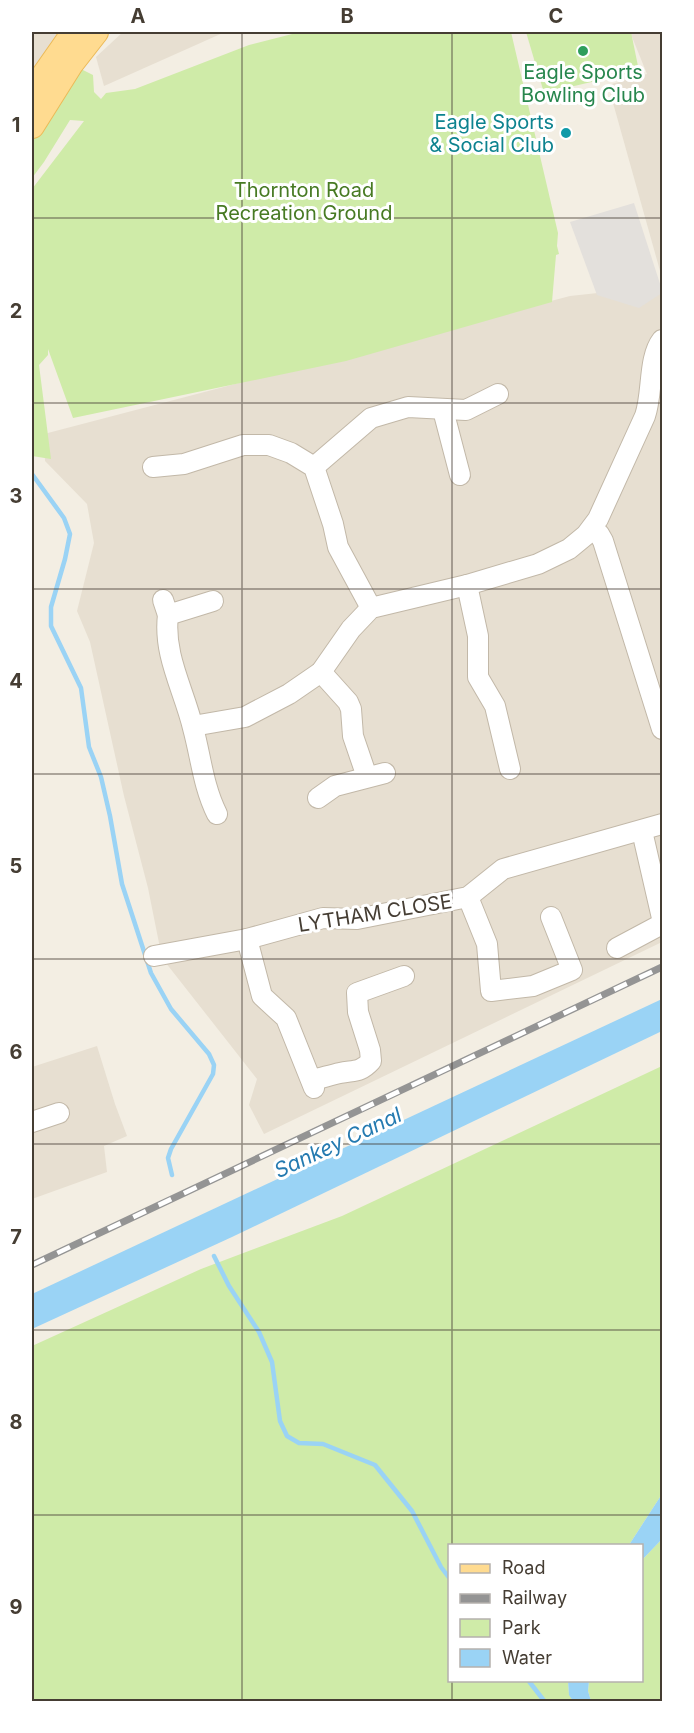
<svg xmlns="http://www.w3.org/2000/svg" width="694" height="1733" font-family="Inter,sans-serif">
<rect width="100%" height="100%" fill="#f3eee3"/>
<g fill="#e7dfd1">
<polygon points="32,32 61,32 32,71"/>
<polygon points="123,32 225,32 104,86 96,57"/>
<polygon points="630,32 662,32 662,278 608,85 647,74"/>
<polygon points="662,286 662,942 264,1134 249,1105 257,1079 162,958 148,888 124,796 90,642 77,611 94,543 87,504 45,461 44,434 570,296"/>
<polygon points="97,1046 115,1104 127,1136 104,1146 107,1172 32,1199 32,1067"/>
</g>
<g fill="#cfeba8">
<polygon points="300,32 511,32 558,233 557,246 559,254 556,255 552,302 346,361 73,418 48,349 48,355 39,365 51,459 32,456 32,189 84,121 70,120 44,162 32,178 32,139 79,68 93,75 94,92 101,99 106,93 135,89 249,45"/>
<polygon points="526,32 631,32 639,71 544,93"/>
<polygon points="662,1066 662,1494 629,1545 450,1546 450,1680 568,1681 569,1694 573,1701 32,1701 32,1346 201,1269 342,1216"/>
<polygon points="662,1539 662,1701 591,1701 588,1691 589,1681 642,1680 642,1560"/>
</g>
<polygon fill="#e3e0dc" points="634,203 662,290 662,293 639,308 597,295 570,222"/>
<g fill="#9ad3f5">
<polygon points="662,999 662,1031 232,1237 32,1329 32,1294"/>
<polygon points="662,1494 662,1539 642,1560 642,1546 629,1545"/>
<polygon points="568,1681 589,1681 588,1691 591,1701 573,1701 569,1695"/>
</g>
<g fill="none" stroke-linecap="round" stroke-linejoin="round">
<g stroke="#9ad3f5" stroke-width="4.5">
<polyline points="32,474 64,518 70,534 65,559 51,607 51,626 81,688 89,747 101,777 110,816 122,884 151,973 171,1009 209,1054 214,1065 213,1074 171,1149 168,1158 172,1175"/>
<polyline points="214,1256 229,1286 259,1332 272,1362 280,1421 287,1436 299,1443 323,1444 375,1465 412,1511 441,1567 450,1579"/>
<polyline points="528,1680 545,1702"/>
</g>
<g stroke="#c2b8a8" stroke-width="22">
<g id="minor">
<polyline points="443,410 460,475"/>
<polyline points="153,467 184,464 243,445 269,445 291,453 314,467 333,524 338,547 371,608"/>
<polyline points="314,467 371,418 408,407 466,410 498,394"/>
<polyline points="592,528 599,534 603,541 662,729"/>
<polyline points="467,585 478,636 478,677 495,706 510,769"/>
<polyline points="163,600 168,615 213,601"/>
<path d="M 168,615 C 163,655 184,690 193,728 C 201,757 203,786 217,814"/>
<polyline points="321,672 348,702 351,709 353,736 367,777"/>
<path d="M 193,726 L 245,717 L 289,694 L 321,672 L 351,629 L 371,608 L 467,585 L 538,564 L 569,549 L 586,535 L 598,519 L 645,416 C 653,393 648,358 662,340"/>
<polyline points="318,798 335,786 385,773"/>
<polyline points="642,831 662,918"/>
<polyline points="468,897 487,944 491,991 533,986 572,970 551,917"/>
<polyline points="247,939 262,996 286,1018 314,1088"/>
<polyline points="617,948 662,924"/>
<polyline points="154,956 247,939 323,918 357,919 468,897 503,869 662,824"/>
<path d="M 312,1080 C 321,1078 331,1075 340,1073 C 354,1070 360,1073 371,1061 L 370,1050 L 358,1012 L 357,993 L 404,976"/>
<polyline points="32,1122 59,1113"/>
</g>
</g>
<g stroke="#ecba58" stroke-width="26">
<g id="major">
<polyline points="32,92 74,32"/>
<polyline points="32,126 71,64 96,32"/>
</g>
</g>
<use href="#minor" stroke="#fff" stroke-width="20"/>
<use href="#major" stroke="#ffdb90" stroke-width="24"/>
<g stroke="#949494" stroke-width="7">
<polyline id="rail" points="32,1265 662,967"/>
</g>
<use href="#rail" stroke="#fff" stroke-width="4.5" stroke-dasharray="14" stroke-linecap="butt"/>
</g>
<path fill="none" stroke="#453d33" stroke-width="1.5" stroke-opacity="0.55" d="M 242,32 L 242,1702M 452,32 L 452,1546M 32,218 L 662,218M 32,403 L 662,403M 32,589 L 662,589M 32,774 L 662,774M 32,959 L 662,959M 32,1144 L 662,1144M 32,1330 L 662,1330M 32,1515 L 662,1515M 452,1680 L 452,1702"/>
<circle fill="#2e9e5b" stroke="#fff" stroke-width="2" cx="583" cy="51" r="6"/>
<circle fill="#0f9aa8" stroke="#fff" stroke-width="2" cx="566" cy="133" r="6"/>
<g text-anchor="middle" stroke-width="6" stroke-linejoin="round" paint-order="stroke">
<g font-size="20" fill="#27864d" stroke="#fff">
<text x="583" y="79">Eagle Sports<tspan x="583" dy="23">Bowling Club</tspan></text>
</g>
<g font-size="20" fill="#0d838f" stroke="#fff" text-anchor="end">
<text x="554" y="129">Eagle Sports<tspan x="554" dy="23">&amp; Social Club</tspan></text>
</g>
<g font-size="20" fill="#477a23" stroke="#fff">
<text x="304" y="197">Thornton Road<tspan x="304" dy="23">Recreation Ground</tspan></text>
</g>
<g font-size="20" fill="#453d33" stroke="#fff">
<text transform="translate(375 913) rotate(-9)" y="7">LYTHAM CLOSE</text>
</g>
<g font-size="21" font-style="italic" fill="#247ab0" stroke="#fff">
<text transform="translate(338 1143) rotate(-25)" y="7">Sankey Canal</text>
</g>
</g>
<rect width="694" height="1733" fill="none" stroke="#ffffff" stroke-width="66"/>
<rect x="448" y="1544" width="195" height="138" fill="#ffffff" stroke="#b5b1ad" stroke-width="1.5"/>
<rect x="460" y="1564" width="30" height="9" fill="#ffdb90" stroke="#b5b1ad" stroke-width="1.5"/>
<text x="502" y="1574" font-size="18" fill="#453d33">Road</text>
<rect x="460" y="1594" width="30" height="9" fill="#949494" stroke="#b5b1ad" stroke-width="1.5"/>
<text x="502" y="1604" font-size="18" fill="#453d33">Railway</text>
<rect x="460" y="1619" width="30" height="18" fill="#cfeba8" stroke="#b5b1ad" stroke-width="1.5"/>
<text x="502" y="1634" font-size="18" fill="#453d33">Park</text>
<rect x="460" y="1649" width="30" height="18" fill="#9ad3f5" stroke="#b5b1ad" stroke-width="1.5"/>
<text x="502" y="1664" font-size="18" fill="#453d33">Water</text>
<rect x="33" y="33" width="628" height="1667" fill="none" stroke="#453d33" stroke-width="2"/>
<g font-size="20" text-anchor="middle" font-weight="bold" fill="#453d33">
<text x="138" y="23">A</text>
<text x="347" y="23">B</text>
<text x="556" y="23">C</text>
<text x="16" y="132">1</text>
<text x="16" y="318">2</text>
<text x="16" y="503">3</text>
<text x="16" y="688">4</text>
<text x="16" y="873">5</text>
<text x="16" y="1059">6</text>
<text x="16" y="1244">7</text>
<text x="16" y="1429">8</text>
<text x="16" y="1614">9</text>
</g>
</svg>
